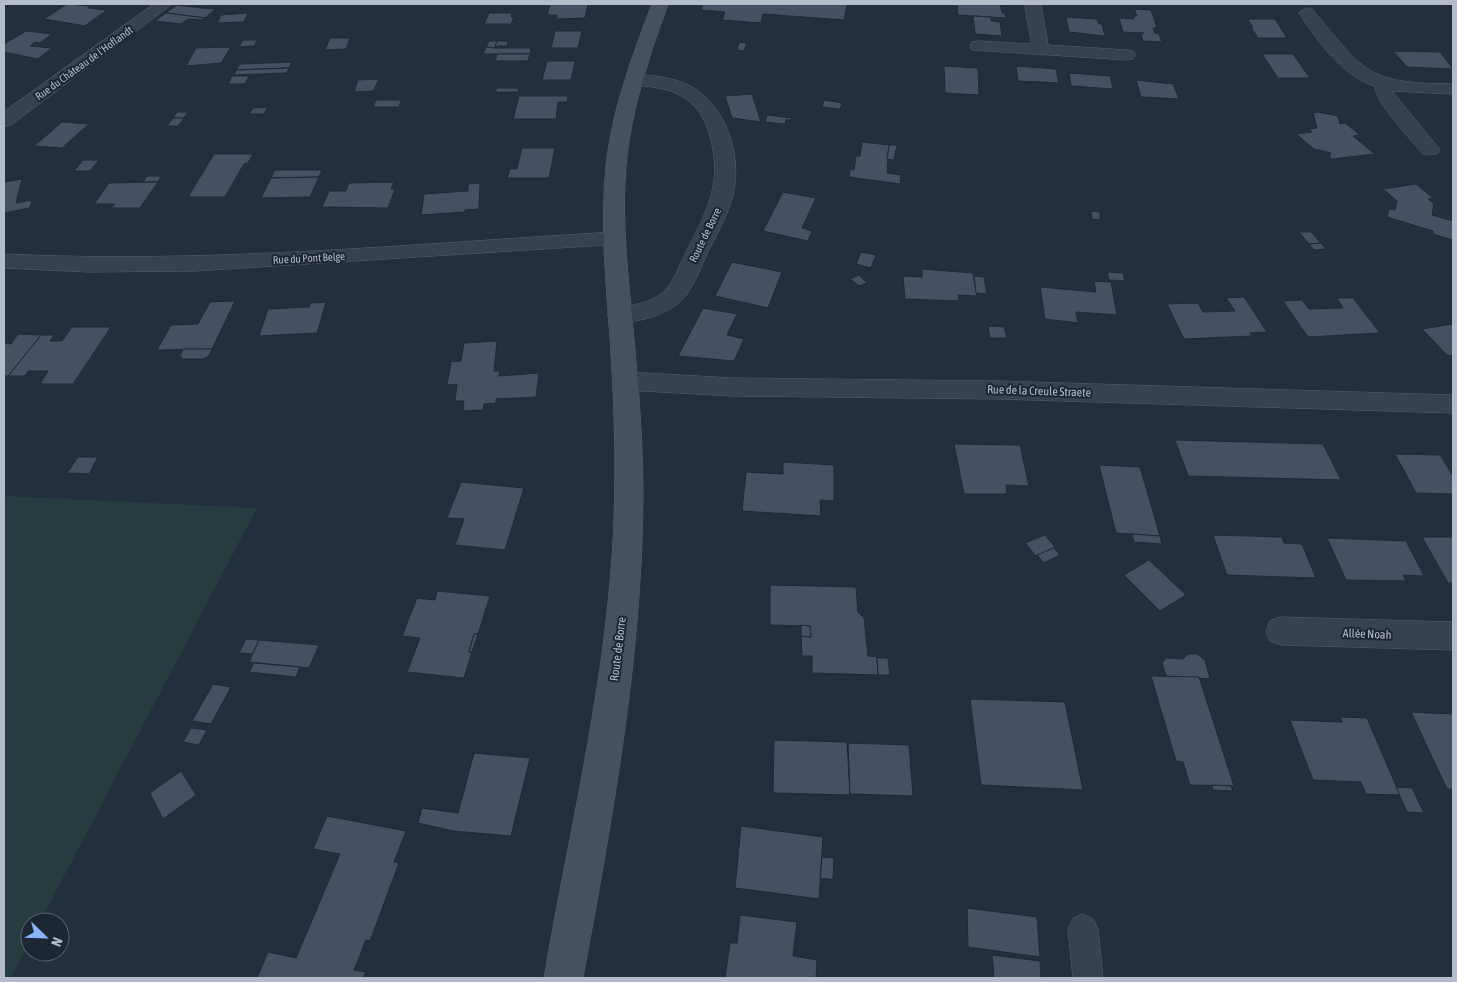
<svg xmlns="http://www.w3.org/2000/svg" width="1457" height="982" font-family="'Asap Condensed',sans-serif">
<rect width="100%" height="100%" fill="#242f3e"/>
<polygon fill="#263c3f" points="4,496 257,508 40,922 30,922 30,941 11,978 4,978"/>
<g fill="#455162" stroke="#1f2835">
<polygon points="67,4 89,6 88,8 107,10 85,26 44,19"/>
<polygon points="550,4 588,4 585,18 556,19 557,15 547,15"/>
<polygon points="703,4 847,4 844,20 763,14 761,23 722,20 725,12 701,10"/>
<polygon points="957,4 1000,4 1002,13 1005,13 1006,18 958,15"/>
<polygon points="177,5 201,8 216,9 205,18 166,13"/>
<polygon points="1134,9 1151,10 1157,28 1153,28 1155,33 1159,34 1162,42 1143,41 1141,34 1144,33 1123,32 1119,18 1134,19 1133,16 1137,16"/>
<polygon points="166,13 205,18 202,20 188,19 181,24 155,21"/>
<polygon points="248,13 244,22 217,23 221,15"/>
<polygon points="489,13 512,13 511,17 514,17 511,24 484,24"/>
<polygon points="973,16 991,17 991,21 1000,22 1002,36 975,34"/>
<polygon points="1066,17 1097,19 1099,24 1102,24 1105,36 1069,32"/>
<polygon points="1250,19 1275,19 1287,38 1258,38 1251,27 1253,27 1248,20"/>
<polygon points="26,31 52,34 40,43 35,42 30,46 52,48 38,59 4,52 4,44"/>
<polygon points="555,31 582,31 578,48 551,48"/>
<polygon points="330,38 350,38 346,49 325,50"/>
<polygon points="243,40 257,40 254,46 239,47"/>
<polygon points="489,41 497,41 495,48 486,47"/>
<polygon points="497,41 508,41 507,46 495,46"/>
<polygon points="739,42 747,43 744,51 737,50"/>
<polygon points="231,47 221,63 186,66 196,48"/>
<polygon points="486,47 495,48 531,48 530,54 483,54"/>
<polygon points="1393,51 1440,52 1453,69 1407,67"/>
<polygon points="497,54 530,54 528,61 495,61"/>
<polygon points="1262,54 1293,54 1310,78 1278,78"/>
<polygon points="547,61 575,61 571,80 542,80"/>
<polygon points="292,62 289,68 236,70 240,64"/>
<polygon points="944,66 978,68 979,95 945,93"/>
<polygon points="1016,66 1056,69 1059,83 1018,81"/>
<polygon points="289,68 287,73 234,75 236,70"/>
<polygon points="1069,73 1110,76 1113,89 1071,86"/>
<polygon points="232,76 249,76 245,84 228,84"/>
<polygon points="379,79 373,91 354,92 358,80"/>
<polygon points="1136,80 1173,84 1179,99 1141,97"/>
<polygon points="497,88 519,88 518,92 495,92"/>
<polygon points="752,94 761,122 732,118 725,96"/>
<polygon points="519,96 568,96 567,102 558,102 556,119 513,119"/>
<polygon points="376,100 401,100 399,107 373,107"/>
<polygon points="824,100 842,103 840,109 822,107"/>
<polygon points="268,107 264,114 249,114 253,108"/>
<polygon points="177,112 188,112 184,118 173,118"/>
<polygon points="1318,112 1338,116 1340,124 1345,123 1360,135 1353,136 1375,154 1332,159 1329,157 1331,153 1314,149 1296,134 1312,132 1309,129 1317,128 1313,113"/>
<polygon points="767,115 792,118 791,120 786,120 785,124 765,122"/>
<polygon points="173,118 184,118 178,126 167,126"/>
<polygon points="62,122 89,124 62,148 34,146"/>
<polygon points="862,142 889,145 887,173 901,175 900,184 849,177 850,169 854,170 856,156 860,156"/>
<polygon points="889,145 897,145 894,160 887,159"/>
<polygon points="522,148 555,148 549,178 507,178 510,169 517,169"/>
<polygon points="214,154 253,154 248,163 244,164 225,197 188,197"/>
<polygon points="83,160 99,160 90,171 74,171"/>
<polygon points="275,170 322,170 319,177 271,178"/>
<polygon points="147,176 161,176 158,182 143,182"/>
<polygon points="319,177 310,197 261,198 271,178"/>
<polygon points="22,179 16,203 32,200 30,208 4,213 4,182"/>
<polygon points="158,182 140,208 111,208 115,204 94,204 109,183"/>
<polygon points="394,182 391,189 395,189 388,208 322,207 329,191 346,191 349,183"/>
<polygon points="480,183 479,209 465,210 465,212 421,215 424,194 468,191 468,184"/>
<polygon points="1416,184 1433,198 1428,199 1434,204 1432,215 1453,221 1453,240 1433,234 1433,231 1387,217 1389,209 1395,210 1397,201 1383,189"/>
<polygon points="783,192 816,198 802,228 812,231 808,241 763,231"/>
<polygon points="1091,211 1100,212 1100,220 1092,219"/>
<polygon points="1299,232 1311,232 1321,243 1309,244"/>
<polygon points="1321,243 1326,249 1314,250 1309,244"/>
<polygon points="861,252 876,255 871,268 856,264"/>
<polygon points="732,262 782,272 768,308 715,296"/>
<polygon points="922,269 973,273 977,296 958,295 959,301 905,299 903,276 922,277"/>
<polygon points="1107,272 1123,273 1125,281 1109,280"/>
<polygon points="859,275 867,283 859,286 850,279"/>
<polygon points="974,276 984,277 987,294 976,293"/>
<polygon points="1094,281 1111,282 1117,315 1076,312 1078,323 1045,319 1040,287 1096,292"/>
<polygon points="1244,297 1267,332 1250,333 1252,336 1184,339 1167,304 1198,303 1203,312 1235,311 1226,298"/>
<polygon points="1337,298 1353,298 1380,333 1308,337 1283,301 1302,300 1309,309 1343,308"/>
<polygon points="235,301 212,349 157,350 171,325 198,324 210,302"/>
<polygon points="326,302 317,333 259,336 268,309 309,307 310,303"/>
<polygon points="703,308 737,314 727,335 744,339 734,361 678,356"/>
<polygon points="1453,324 1453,355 1448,356 1422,329"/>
<polygon points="988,326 1004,327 1007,338 990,338"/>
<polygon points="72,327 111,327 73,384 40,384 48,371 28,371 25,376 8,376 41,335 54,335 50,341 62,341"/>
<polygon points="18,334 41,335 8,376 4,376 4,343 11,344"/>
<polygon points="497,341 494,371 500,371 499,376 539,373 536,397 496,399 496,403 484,404 483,410 463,411 464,401 455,401 457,384 447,385 451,362 461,361 464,343"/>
<polygon points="183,349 212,349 209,356 203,359 183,359 180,356"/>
<polygon points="1175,440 1323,444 1341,480 1188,476"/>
<polygon points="954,444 1020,445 1029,486 1006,485 1007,494 964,494"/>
<polygon points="1395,454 1440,455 1453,476 1453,494 1416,493"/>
<polygon points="78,457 98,457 89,474 67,473"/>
<polygon points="783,462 834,465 834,501 820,500 821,516 742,511 746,472 783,474"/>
<polygon points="1099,465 1140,467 1160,536 1116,533"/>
<polygon points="461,482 524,488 505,550 455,545 464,519 447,518"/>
<polygon points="1132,534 1160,536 1162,544 1134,542"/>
<polygon points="1045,535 1055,547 1036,556 1025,543"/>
<polygon points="1213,535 1282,537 1284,543 1302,544 1316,578 1227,575"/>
<polygon points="1422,537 1453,537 1453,583 1448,583"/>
<polygon points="1327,538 1406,541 1424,576 1403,575 1406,581 1346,580"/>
<polygon points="1054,548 1060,555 1044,563 1037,555"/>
<polygon points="1149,560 1186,595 1160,611 1124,575"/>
<polygon points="770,585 856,587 858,612 864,618 868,656 877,657 878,675 812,673 812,656 802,656 801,636 811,637 810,626 770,625"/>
<polygon points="437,591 490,596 478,634 474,634 469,652 472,652 464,678 407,672 420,638 402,636 417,598 435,600"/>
<polygon points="801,625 810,626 811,637 801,636"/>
<polygon points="474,634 478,634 472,652 469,652"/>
<polygon points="246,639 259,640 253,654 239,653"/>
<polygon points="259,640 319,645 309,668 249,662"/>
<polygon points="1188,654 1197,654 1205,660 1210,679 1166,676 1162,663 1166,658 1183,659"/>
<polygon points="877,658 888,658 890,675 878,675"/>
<polygon points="254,663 300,667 296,677 249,672"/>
<polygon points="1151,676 1199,677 1234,786 1190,785 1183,762 1176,761"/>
<polygon points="213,684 231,687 211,724 192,721"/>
<polygon points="970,699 1065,702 1083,790 981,785"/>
<polygon points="1411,712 1453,714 1453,789 1447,789"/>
<polygon points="1340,717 1367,718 1400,795 1366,794 1361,782 1313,780 1290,720 1342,722"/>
<polygon points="191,728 207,730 199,745 183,742"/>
<polygon points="774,740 847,742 850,795 773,793"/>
<polygon points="848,743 909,745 913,796 850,794"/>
<polygon points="474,753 530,758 511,836 453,831 418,823 422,808 458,813"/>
<polygon points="181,771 196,795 163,819 150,793"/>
<polygon points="1212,785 1231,786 1233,791 1213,790"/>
<polygon points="1396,787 1412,788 1424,813 1407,812"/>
<polygon points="327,816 406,831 394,862 399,863 370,941 366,940 354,970 366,972 363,978 257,978 268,952 296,958 340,854 313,849"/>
<polygon points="741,826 823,837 819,899 735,888"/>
<polygon points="822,857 834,858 833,880 820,878"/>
<polygon points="967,908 1037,917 1040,957 968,947"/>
<polygon points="740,915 797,922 793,956 817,960 816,978 725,978 730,943 737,943"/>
<polygon points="992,955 1040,961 1041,978 994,978"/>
</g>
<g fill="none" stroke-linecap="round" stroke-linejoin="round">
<g stroke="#565f6c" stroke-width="1">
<polygon id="lane" points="1083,914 1093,919 1098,929 1103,978 1073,978 1068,929 1073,919"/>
</g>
<g stroke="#565f6c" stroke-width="1">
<g id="street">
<polygon points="154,4 172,4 11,125 4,127 4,112"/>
<polygon points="1025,4 1041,4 1048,45 1127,50 1133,51 1136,55 1133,59 1127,60 972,50 970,46 972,42 978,41 1031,44"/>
<path d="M 1307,8 L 1313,10 C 1366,74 1367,83 1453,84 L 1453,94 L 1392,91 L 1437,146 L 1440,150 L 1437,154 L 1423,154 C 1413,142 1373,100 1375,86 C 1341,76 1318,41 1299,13 Z"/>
<path d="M 634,74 C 651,75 670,77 686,84 C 725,101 743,155 733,195 C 728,215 718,232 709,250 C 700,268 694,289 679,303 C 663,316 630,326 611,320 L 607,315 L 611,310 C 628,305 646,305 661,294 C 674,283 679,266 686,252 C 707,211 723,183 710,137 C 706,121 699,108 686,99 C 668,86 648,88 628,83 L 625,79 L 628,75 Z"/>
<path d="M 614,232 L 622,234 L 625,239 L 622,244 L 195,271 L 89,272 L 4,268 L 4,254 C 207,264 411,244 614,232 Z"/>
<polygon points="625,372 732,378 998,381 1453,395 1453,413 998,399 732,396 625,390 616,387 613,381 616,375"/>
<polygon points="1281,617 1453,622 1453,650 1281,645 1270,641 1266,631 1270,621"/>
</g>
</g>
<g stroke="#565f6c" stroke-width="1">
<path id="secondary" d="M 652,4 L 668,4 C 649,57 631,110 626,166 C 621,224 629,282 634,339 C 639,392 643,445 643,497 C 642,659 612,819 583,978 L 544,978 C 568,837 602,701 612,557 C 617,485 615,412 610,339 C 606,281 600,224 606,166 C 612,110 632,56 652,4 Z"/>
</g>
<use href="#lane" fill="#38414e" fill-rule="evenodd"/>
<use href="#street" fill="#38414e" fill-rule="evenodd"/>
<use href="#secondary" fill="#465061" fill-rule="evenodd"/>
</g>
<g text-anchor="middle" stroke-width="4" stroke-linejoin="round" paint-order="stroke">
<g font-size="11" fill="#b4bcc9" stroke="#1d2633">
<text transform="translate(84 63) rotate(-36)" y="4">Rue du Château de l'Hoflandt</text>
<text transform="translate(705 235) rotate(-64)" y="4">Route de Borre</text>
<text transform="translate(309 258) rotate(-3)" y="4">Rue du Pont Belge</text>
</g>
<g font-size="12" fill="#b4bcc9" stroke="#1d2633">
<text transform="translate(1039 391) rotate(2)" y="4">Rue de la Creule Straete</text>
<text transform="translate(1367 634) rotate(2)" y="4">Allée Noah</text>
<text transform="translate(618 649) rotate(-83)" y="4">Route de Borre</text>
</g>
</g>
<rect width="1457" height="982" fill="none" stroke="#b4bcc9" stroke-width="10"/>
<g transform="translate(45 937) rotate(113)"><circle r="24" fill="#1d2633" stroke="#59626f"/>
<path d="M0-4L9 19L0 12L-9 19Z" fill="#8ab4f8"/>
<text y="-8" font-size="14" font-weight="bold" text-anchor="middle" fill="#b4bcc9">N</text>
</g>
</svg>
